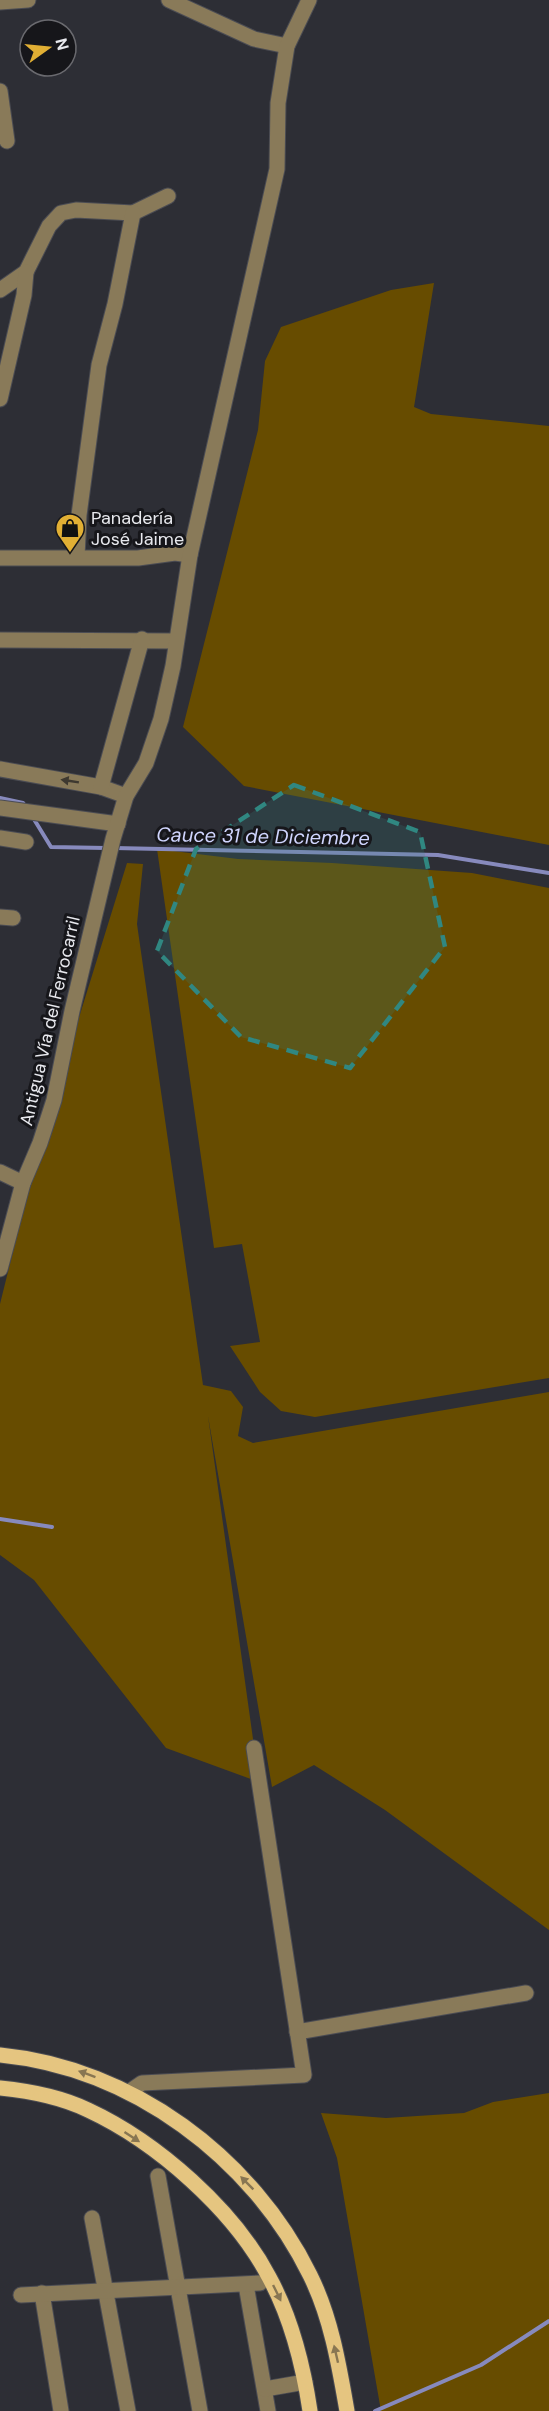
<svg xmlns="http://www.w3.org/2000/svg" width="549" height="2411" font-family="'DM Sans',sans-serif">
<rect width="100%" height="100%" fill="#2d2e35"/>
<g fill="#674c00">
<polygon points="434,283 414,407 431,414 549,426 549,845 244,786 183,727 258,430 265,361 281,327 391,290"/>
<polygon points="157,849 238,859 332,863 472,873 549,888 549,1378 315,1417 281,1411 260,1392 230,1346 260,1342 242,1244 214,1248"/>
<polygon points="127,863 143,864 137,924 203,1385 231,1391 243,1407 238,1436 253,1443 549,1392 549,1930 385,1810 314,1765 272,1787 208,1416 259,1782 166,1748 34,1580 0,1555 0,1304 40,1143"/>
<polygon points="549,2093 549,2411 381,2411 337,2158 321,2113 386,2118 464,2113 493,2102"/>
</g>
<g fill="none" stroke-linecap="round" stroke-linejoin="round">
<g stroke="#878abd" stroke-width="4">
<polyline points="0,798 23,803 26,807"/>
<polyline points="32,816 51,847 106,848"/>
<polyline points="114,848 438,855 549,873"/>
<polyline points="0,1519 52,1527"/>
<polyline points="375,2411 481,2365 549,2321"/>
</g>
<g stroke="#4b4c53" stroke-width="17">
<g id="minor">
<polyline points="169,0 254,39 287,46"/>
<polyline points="0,2 28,0"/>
<polyline points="0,91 7,141"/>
<polyline points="0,290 26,272 49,226 61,213 76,210 133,213 168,196"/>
<polyline points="0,399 24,295 26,272"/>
<polyline points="77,557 79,515 99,365 115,304 133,213"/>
<polyline points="0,558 138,558 175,553 190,555"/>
<polyline points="0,640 175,641"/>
<polyline points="0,769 101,787 126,796"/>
<polyline points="101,787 142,639"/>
<polyline points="0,808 118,824"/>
<polyline points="0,838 26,842"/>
<polyline points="0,917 13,918"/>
<polyline points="0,1172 23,1183"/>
<polyline points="0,1269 23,1183 40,1143 54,1100 72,1011 113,839 126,796 146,763 161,719 173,666 190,555 277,169 278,103 287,46 309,0"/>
<polyline points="297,2032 526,1993"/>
<polyline points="129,2092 142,2083 304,2075 254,1748"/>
<polyline points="158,2176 200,2411"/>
<polyline points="92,2218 128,2411"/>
<polyline points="246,2285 268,2411"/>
<polyline points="42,2293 61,2411"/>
<polyline points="21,2295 260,2283"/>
<polyline points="265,2389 305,2382"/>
</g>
</g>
<g stroke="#4b4c53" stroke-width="17">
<g id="major">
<path d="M 0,2055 C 132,2068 252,2157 310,2275 C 331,2317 339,2365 347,2411"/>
<path d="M 0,2088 C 30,2091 61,2097 88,2110 C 157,2142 234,2210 269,2277 C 292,2319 303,2364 310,2411"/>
</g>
</g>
<use href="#minor" stroke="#897a59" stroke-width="15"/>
<use href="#major" stroke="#e5c580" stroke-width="15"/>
</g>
<defs><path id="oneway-solid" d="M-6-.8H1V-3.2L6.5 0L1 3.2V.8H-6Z" transform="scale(1.5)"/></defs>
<use fill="#3e3930" href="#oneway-solid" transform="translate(70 781) rotate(-171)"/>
<g fill="#887652">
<use href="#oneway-solid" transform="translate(87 2074) rotate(-160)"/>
<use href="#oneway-solid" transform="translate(132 2137) rotate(33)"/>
<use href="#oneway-solid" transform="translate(247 2183) rotate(-135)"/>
<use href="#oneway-solid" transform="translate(277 2293) rotate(64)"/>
<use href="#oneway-solid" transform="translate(336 2354) rotate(-103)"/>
</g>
<path fill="#308781" fill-opacity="0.2" stroke="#308781" stroke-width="4.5" stroke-dasharray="12 8" stroke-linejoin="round" d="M 294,785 L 420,832 L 445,947 L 350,1068 L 241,1037 L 157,951 L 196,849 Z"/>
<defs>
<g id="shop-pin" transform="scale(1.5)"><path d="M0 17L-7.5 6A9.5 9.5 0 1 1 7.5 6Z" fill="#e1af34" stroke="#16161a"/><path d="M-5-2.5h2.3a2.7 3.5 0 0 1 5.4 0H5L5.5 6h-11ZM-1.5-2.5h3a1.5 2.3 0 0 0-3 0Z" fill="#111"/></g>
</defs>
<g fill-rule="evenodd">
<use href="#shop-pin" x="70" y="528"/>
</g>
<g text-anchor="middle" stroke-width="6" stroke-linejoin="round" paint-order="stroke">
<g font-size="18" fill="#e8e9ee" stroke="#16161a" text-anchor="start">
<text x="91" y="524">Panadería<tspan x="91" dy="21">José Jaime</tspan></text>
</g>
<g font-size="18" fill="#e8e9ee" stroke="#16161a">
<text transform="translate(50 1021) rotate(-77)" y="6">Antigua Vía del Ferrocarril</text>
</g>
<g font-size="20" font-style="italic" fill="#d0d5fe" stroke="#16161a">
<text transform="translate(263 836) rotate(1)" y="7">Cauce 31 de Diciembre</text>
</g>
</g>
<g transform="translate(48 48) rotate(75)"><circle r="28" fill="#16161a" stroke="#6a6a6f" stroke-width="1.5"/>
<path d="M0-4.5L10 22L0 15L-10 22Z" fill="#e1af34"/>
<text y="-9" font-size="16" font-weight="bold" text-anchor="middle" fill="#e8e9ee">N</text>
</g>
</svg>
